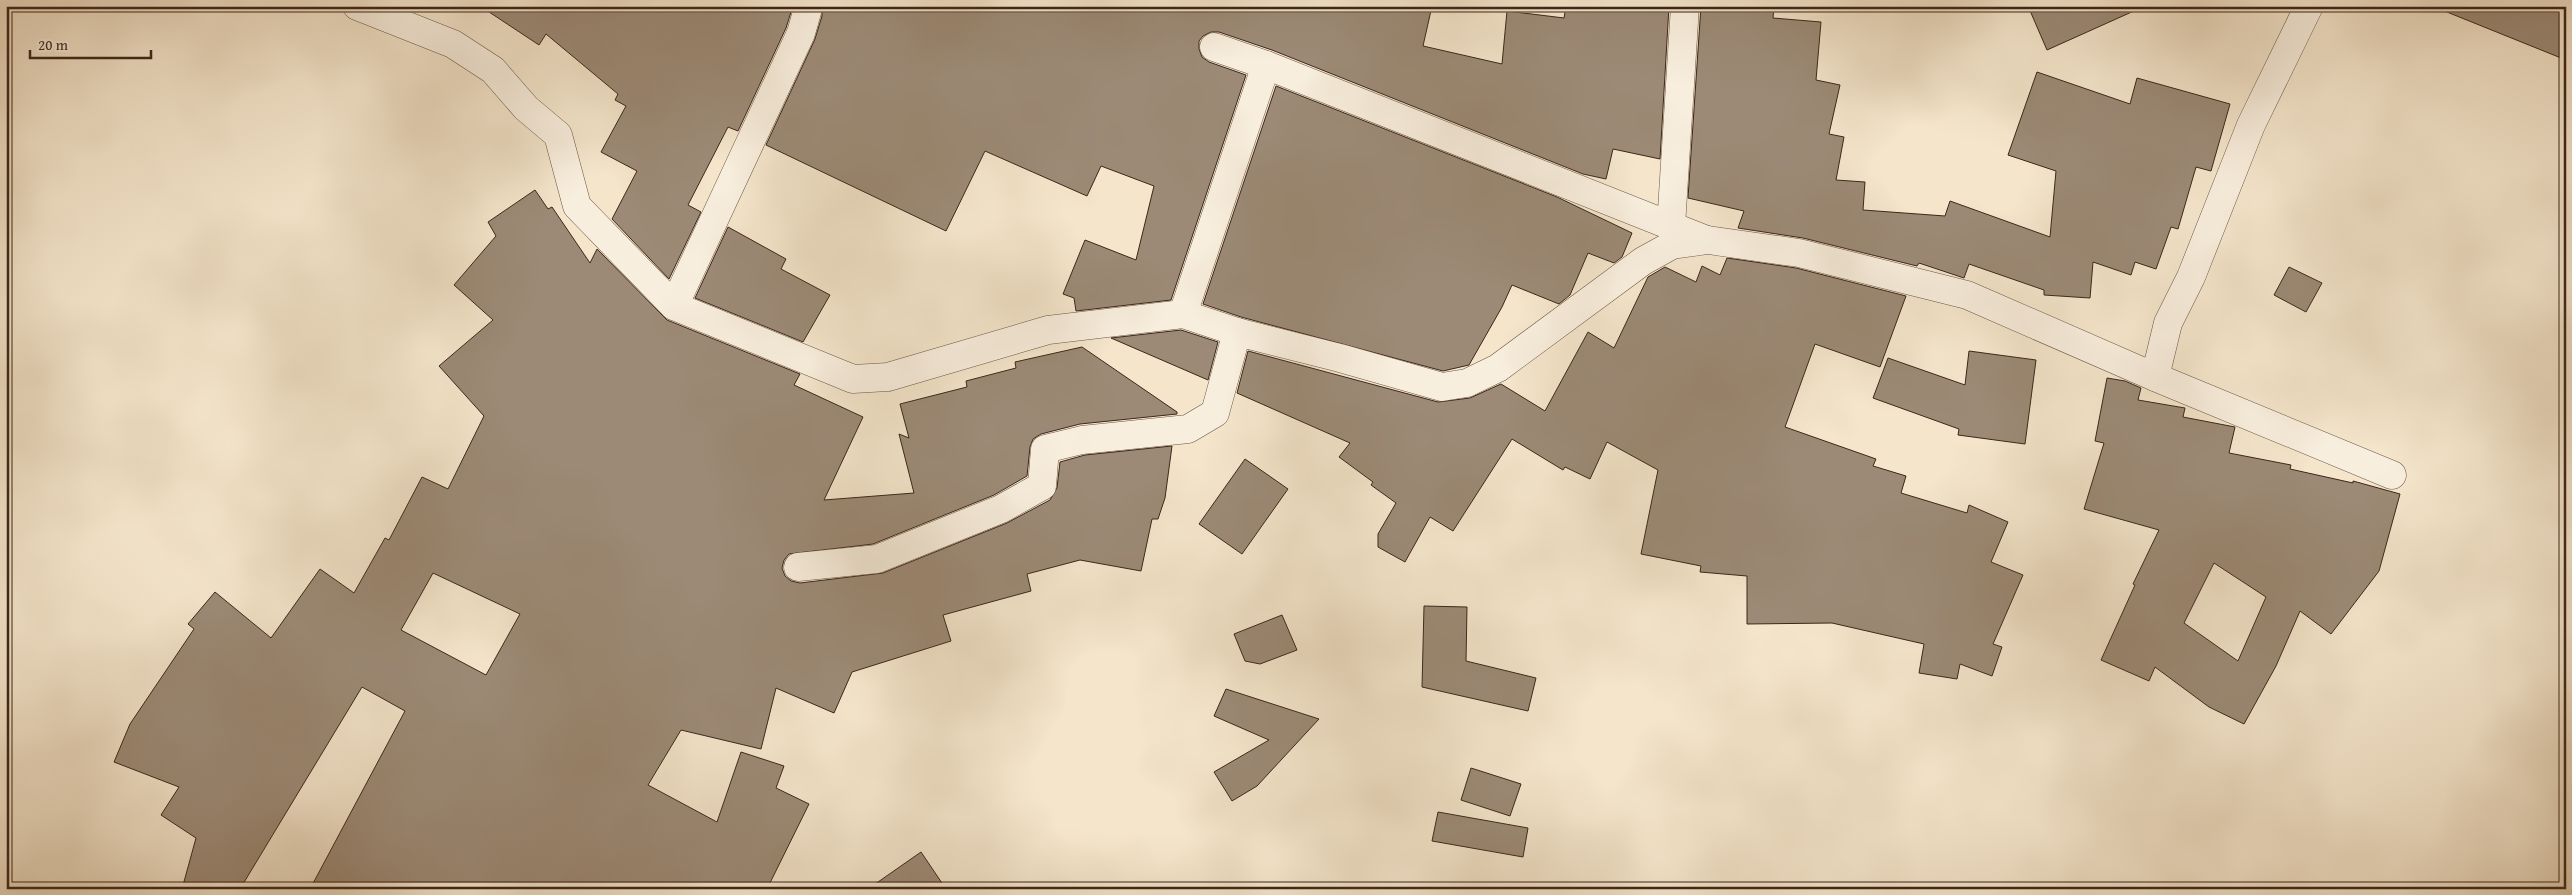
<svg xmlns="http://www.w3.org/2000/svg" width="2572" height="895" font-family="'Gentium Book Plus',serif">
<rect width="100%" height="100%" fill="#f4e5cb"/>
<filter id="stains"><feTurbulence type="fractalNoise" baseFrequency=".004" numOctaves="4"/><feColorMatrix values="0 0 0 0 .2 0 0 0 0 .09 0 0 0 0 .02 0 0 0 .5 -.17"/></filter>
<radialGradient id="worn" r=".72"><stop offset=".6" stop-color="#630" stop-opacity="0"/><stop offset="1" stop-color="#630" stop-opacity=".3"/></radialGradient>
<g fill="#9c8a76" stroke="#3c2719" fill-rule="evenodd">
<polygon points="480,6 790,6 791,12 786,28 738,131 728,127 688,205 701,212 669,279 612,219 637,171 601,152 626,106 615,100 618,94 546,34 539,45"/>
<polygon points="822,6 1432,6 1423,46 1502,64 1507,11 1564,18 1566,6 1669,6 1660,159 1613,149 1606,179 1583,174 1272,50 1219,32 1211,32 1203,36 1199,41 1199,49 1202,57 1209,62 1246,75 1171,300 1076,311 1074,298 1063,294 1085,240 1136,260 1154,186 1101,166 1087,196 985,151 946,231 766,145 815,39 822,16"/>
<polygon points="1701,6 1774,6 1773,18 1821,22 1816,80 1840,85 1829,134 1844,137 1836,180 1865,182 1863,210 1945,216 1950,201 2050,237 2056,171 2008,155 2037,72 2130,104 2137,78 2230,104 2211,171 2196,167 2178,229 2171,227 2156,269 2135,262 2131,275 2093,262 2090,298 2044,295 2044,290 1969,264 1964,278 1919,263 1917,266 1803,238 1738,228 1744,211 1688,198"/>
<polygon points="2028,6 2145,6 2047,50"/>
<polygon points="2438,6 2566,6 2566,60 2437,8"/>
<polygon points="1276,86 1557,197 1632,233 1622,257 1614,263 1588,253 1570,295 1559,304 1512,285 1502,307 1469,365 1443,371 1241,317 1203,304"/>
<path d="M 535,190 L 548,209 L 552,207 L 590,263 L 597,249 L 667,320 L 800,374 L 794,385 L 863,417 L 824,500 L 914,493 L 899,434 L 909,438 L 900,404 L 967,387 L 966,381 L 1016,368 L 1015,362 L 1082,347 L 1177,412 L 1177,414 L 1080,424 L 1041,434 L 1033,439 L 1030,447 L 1027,476 L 994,495 L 873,544 L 789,554 L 784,560 L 782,568 L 785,576 L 791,581 L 800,583 L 883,573 L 1007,523 L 1050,500 L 1057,488 L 1060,462 L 1085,455 L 1172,446 L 1165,498 L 1158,519 L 1152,519 L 1141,571 L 1080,560 L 1027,574 L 1031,591 L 943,615 L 951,641 L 852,672 L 834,713 L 776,688 L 761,749 L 681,730 L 648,785 L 717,822 L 741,752 L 784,766 L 776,788 L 809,804 L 767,889 L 310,889 L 405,711 L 362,687 L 240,889 L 182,889 L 196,838 L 161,815 L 179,787 L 114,762 L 130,724 L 194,629 L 188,624 L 215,592 L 271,638 L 320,569 L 354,593 L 385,538 L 389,540 L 422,477 L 448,489 L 484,416 L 439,366 L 493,320 L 454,285 L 496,236 L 488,222 ZM 433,573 L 520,614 L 486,675 L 401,630 Z"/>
<polygon points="728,227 786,259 781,269 830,295 803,342 695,298"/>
<polygon points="1727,258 1796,268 1906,296 1880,367 1815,344 1785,427 1876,459 1873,466 1906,476 1901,493 1967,513 1969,505 2008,522 1991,562 2023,575 1993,644 2002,647 1992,676 1960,664 1957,679 1919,673 1924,644 1832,623 1747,624 1747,576 1700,572 1701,566 1641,554 1658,470 1607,442 1590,479 1565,467 1563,470 1512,439 1453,531 1430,517 1405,562 1378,547 1378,534 1396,503 1371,485 1373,482 1339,457 1350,443 1237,393 1248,351 1438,402 1470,398 1501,384 1545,411 1588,332 1614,348 1648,277 1665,267 1696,282 1702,266 1720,275"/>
<polygon points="2289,267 2322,283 2306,312 2274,295"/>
<polygon points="1181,330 1218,342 1208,380 1111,338"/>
<polygon points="1969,351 2036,360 2025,444 1958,435 1959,429 1873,398 1888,358 1965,385"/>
<path d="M 2107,378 L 2125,381 L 2141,388 L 2138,400 L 2185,408 L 2183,417 L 2235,427 L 2229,453 L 2291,465 L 2290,469 L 2353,483 L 2353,481 L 2400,494 L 2379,571 L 2331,634 L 2300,611 L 2276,666 L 2244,724 L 2209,707 L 2155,667 L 2149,681 L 2101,660 L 2135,585 L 2133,584 L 2159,530 L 2084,509 L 2104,443 L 2095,441 ZM 2214,563 L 2266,597 L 2238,661 L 2184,623 Z"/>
<polygon points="1245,459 1288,489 1242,554 1199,524"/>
<polygon points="1424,606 1467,607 1466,661 1536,678 1528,711 1422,687"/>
<polygon points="1282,615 1297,650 1260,664 1245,661 1234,634"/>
<polygon points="1226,689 1319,719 1257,786 1232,801 1214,772 1269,740 1214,716"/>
<polygon points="1471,768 1521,784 1510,816 1461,800"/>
<polygon points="1438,812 1528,828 1523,857 1432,841"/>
<polygon points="921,852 946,889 868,889"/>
</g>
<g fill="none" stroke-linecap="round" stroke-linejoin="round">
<g stroke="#6a5646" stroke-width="29">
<g id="minor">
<polyline points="357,6 453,44 493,70 526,108 558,135 577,206 674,306 853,379 888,377 1048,330 1183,314 1237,332 1340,358 1442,387 1467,383 1498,368 1643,261 1672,245 1708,240 1799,253 1967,295 2155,377 2168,323 2191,277 2251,125 2309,6"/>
<polyline points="1214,47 1266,65 1704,239"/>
<polyline points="1671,226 1685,6"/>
<polyline points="674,306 801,33 807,12 805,6"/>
<polyline points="1183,314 1266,65"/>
<polyline points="2155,377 2392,475"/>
<polyline points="798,567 877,559 1001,509 1042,486 1045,449 1082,440 1188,429 1215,413 1237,332"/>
</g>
</g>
<use href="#minor" stroke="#f8eedd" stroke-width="28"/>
</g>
<rect width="2572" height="895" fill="none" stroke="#f4e5cb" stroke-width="25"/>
<rect x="8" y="8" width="2557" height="880" fill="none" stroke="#3c2719" stroke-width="2.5"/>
<rect x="12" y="12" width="2547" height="870" fill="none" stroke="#3c2719"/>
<path d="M30 50v8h121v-8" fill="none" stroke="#3c2719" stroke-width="2.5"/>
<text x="38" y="50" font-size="15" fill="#3c2719" stroke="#f8eedd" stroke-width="4" paint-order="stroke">20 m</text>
<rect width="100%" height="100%" filter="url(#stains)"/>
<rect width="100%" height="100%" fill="url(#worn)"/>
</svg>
